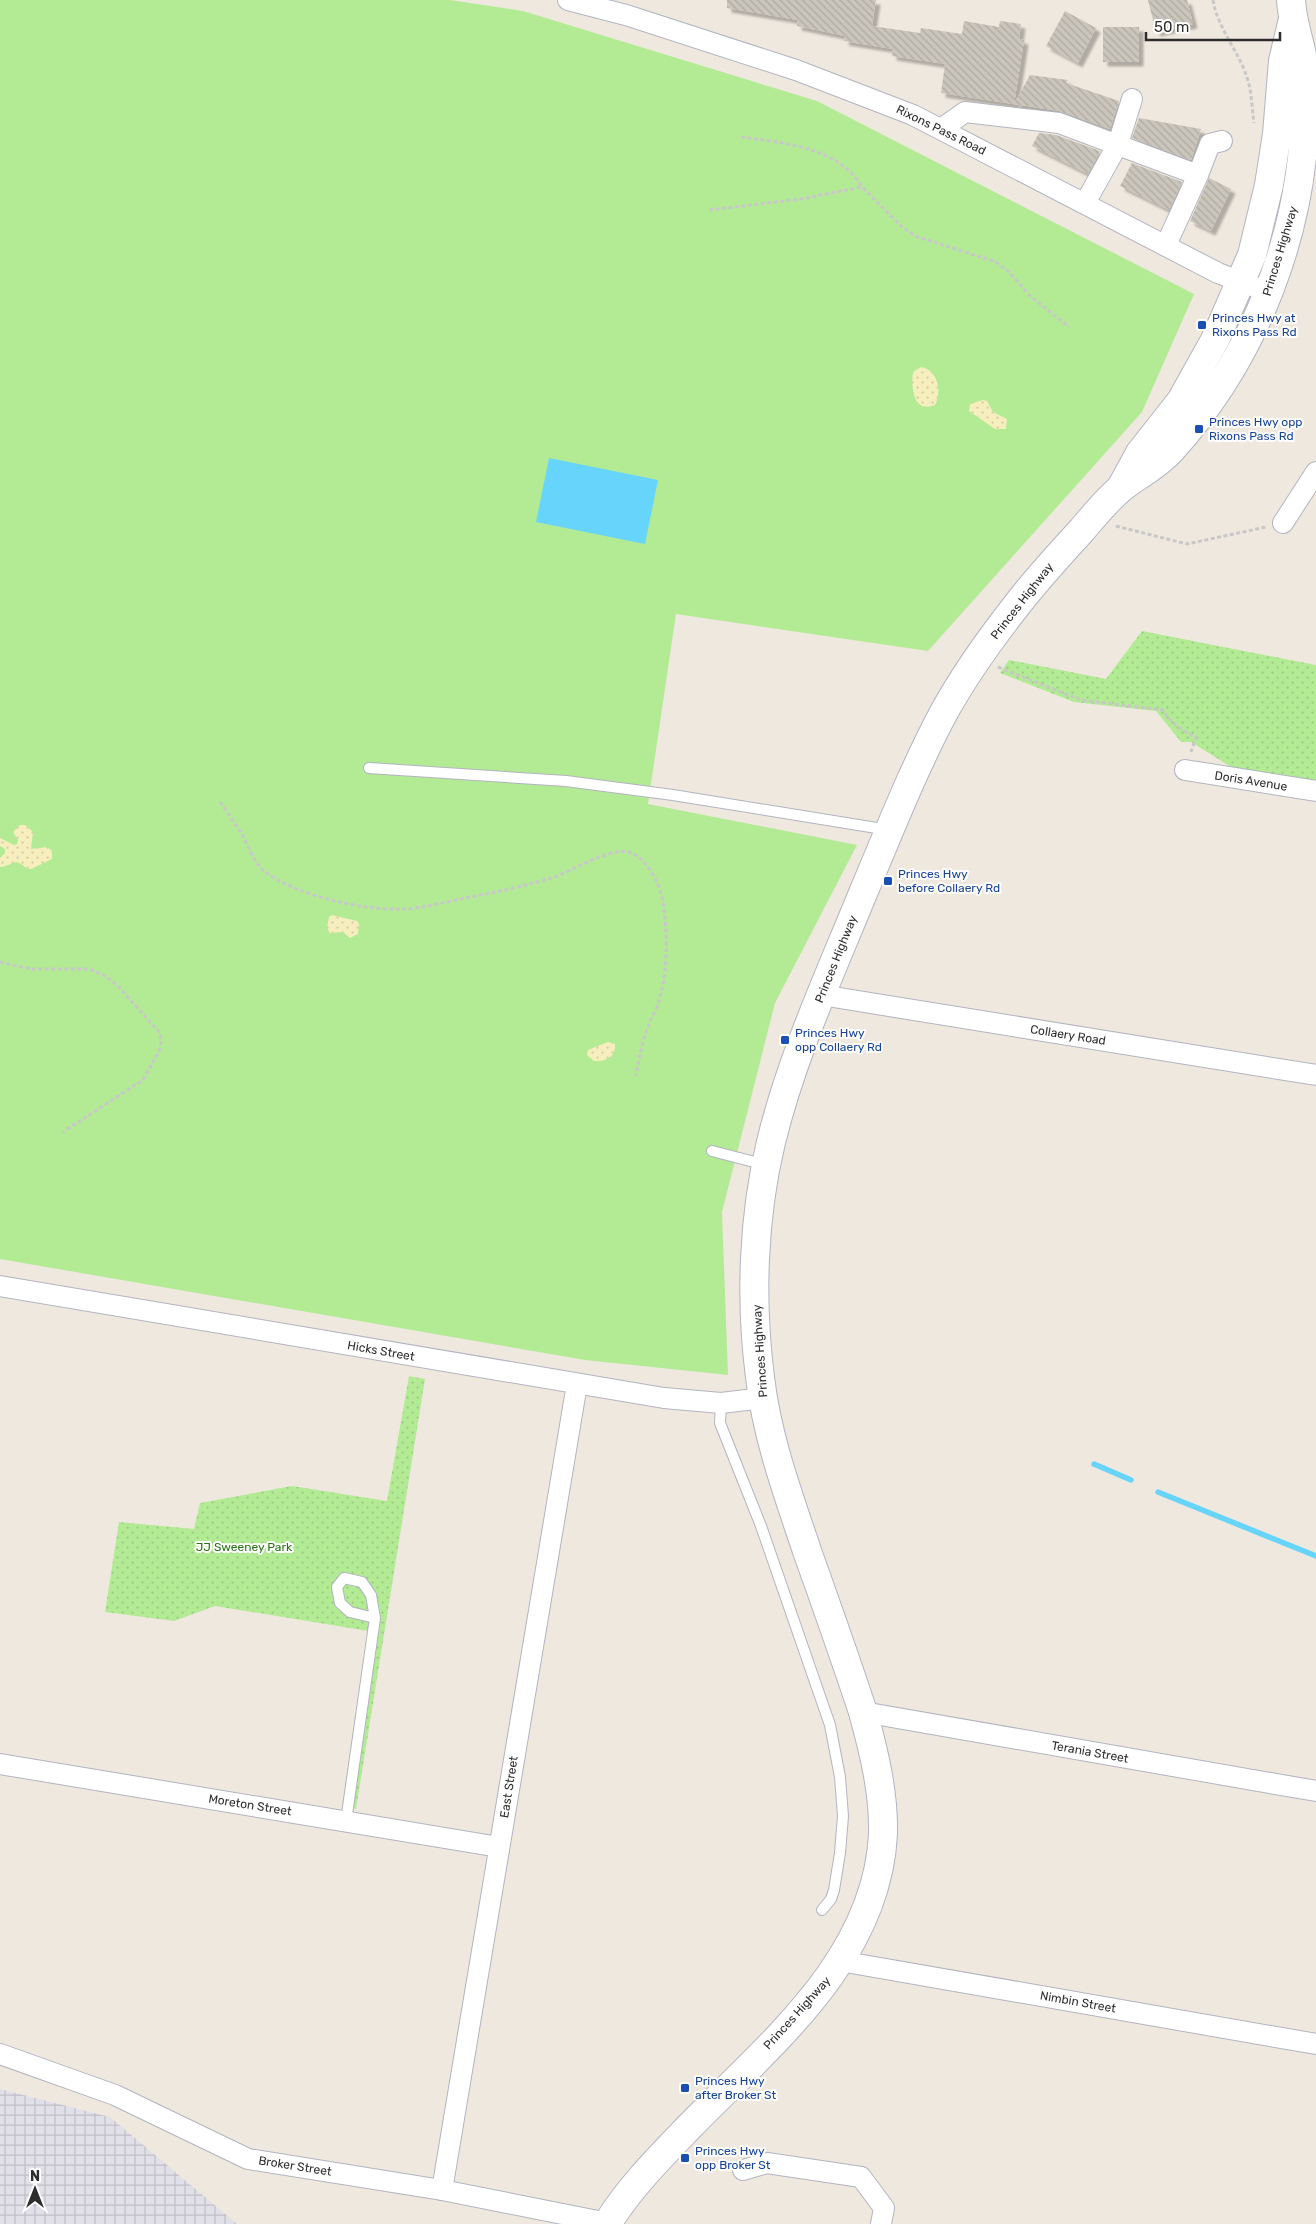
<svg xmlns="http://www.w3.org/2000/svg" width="1316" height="2224" font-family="Rubik,sans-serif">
<defs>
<pattern id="industrial-grid" width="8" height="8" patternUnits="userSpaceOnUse" patternTransform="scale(1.25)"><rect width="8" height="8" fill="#e1dfe7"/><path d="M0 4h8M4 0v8" fill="none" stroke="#c1c0c6"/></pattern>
<pattern id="sand-dots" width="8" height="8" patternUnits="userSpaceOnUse" patternTransform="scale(1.25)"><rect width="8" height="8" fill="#f7eebe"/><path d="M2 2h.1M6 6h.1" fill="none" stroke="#d4cca4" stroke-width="1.8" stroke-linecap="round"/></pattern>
<pattern id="park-dots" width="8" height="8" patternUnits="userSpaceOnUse" patternTransform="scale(1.25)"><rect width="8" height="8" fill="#b3eb95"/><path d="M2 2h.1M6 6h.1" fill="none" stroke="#9aca81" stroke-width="1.8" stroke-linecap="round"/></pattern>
<pattern id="building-back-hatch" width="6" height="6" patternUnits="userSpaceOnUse" patternTransform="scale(1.25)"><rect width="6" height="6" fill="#cbc6bc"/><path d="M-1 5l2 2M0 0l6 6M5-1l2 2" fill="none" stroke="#afaaa2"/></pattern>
<filter id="shadow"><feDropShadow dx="4.5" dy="4.5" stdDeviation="1" flood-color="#0004"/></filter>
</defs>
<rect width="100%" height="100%" fill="#efe8de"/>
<polygon fill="url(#industrial-grid)" points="0,2089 110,2117 237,2224 0,2224"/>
<polygon fill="#b3eb95" points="0,0 450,0 523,11 817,101 1194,294 1142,412 928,651 676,614 648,804 857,845 775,1003 722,1212 728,1375 585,1360 0,1259"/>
<g fill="url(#sand-dots)">
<path d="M 921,367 C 938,370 942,391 935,405 C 913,414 911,388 913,372 Z"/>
<polygon points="983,400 987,401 993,412 1007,419 1006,429 995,429 969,411 970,404"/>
<path d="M 20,825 L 25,825 L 33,832 L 31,849 L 47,847 L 52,851 L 52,859 L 31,869 L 26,868 C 14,856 13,866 0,867 L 0,858 L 5,853 L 5,849 L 0,846 L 0,838 L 14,845 L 17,844 L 18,840 L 13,832 Z"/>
<polygon points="332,915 357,921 359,924 358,934 350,938 343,932 330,933 327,928 329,917"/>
<path d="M 608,1042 L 615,1044 C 616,1057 605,1062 594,1061 L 587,1055 L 588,1050 Z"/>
</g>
<g fill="url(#park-dots)">
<polygon points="1142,631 1316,665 1316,781 1231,767 1191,742 1181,742 1156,711 1074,702 1000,673 1009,660 1106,679"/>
<polygon points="409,1376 425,1379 356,1809 342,1807 368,1631 215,1606 174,1621 105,1612 119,1522 194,1529 200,1503 292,1486 387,1501"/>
</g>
<polygon fill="#67d4fb" points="549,458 658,480 645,544 536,522"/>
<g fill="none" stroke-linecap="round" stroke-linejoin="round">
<g stroke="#67d4fb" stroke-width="5.5">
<polyline points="1094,1464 1131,1480"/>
<polyline points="1158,1492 1316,1556"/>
</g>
</g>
<g fill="url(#building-back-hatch)" filter="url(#shadow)">
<polygon points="727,0 876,0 872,26 920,33 921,28 962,34 964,21 999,27 1000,21 1021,24 1019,39 1024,40 1014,104 1030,75 1068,80 1066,83 1119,101 1110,129 1060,111 941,93 945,64 892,56 893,49 844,41 845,36 797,26 798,20 727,8"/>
<polygon points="1148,0 1187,0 1193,24 1156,32"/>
<polygon points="1065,11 1096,28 1078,63 1046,46"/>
<rect x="1103" y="27" width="36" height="35"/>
<polygon points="1139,118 1201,129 1191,160 1132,138"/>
<polygon points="1039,133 1056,135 1100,151 1088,174 1032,146"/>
<polygon points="1132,163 1182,182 1169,210 1120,186"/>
<polygon points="1209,178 1231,189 1211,231 1190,221"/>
</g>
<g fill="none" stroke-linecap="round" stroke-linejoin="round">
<g stroke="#b2b4c1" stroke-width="12">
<g id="lane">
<polyline points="369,768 566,781 673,795 889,830"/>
<polyline points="712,1151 766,1165"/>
<polyline points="721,1403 720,1423 761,1526 830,1725 840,1777 843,1816 840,1853 834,1890 831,1899 822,1910"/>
<polyline points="346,1821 375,1618 371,1595 362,1582 344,1578 337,1587 340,1603 350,1612 375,1618"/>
</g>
</g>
<g stroke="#b2b4c1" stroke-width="22">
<g id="street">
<polyline points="568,0 626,15 796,70 913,115 1218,273 1268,292"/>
<polyline points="941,129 965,112 1059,123 1198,175 1166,245"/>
<polyline points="1198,175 1210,144 1222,141"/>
<polyline points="1085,203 1118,144 1132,99"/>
<polyline points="1283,523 1316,472"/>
<polyline points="1185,770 1316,791"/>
<polyline points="821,995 1316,1075"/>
<polyline points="0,1286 664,1398 721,1403 763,1398"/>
<polyline points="863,1712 1316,1791"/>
<polyline points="0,1764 499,1847"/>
<polyline points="840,1961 1316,2044"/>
<polyline points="0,2054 115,2095 248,2159 442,2190 608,2223"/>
<polyline points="743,2170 767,2163 861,2177 884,2208 881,2224"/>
<polyline points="442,2190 577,1384"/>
</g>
</g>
<g stroke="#b2b4c1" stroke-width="30">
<g id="secondary">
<polyline points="1122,486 1140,453 1181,401 1196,374 1215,340 1252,255 1269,185 1277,134 1283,61 1292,23"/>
<path d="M 607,2224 C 629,2188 661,2156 690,2126 C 770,2044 877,1959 883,1834 C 884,1793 874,1752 863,1712 C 845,1658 826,1604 807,1551 C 788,1494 767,1438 760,1377 C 750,1300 753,1217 771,1142 C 792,1056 830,974 863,893 C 889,832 913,770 944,712 C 964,676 988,642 1013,610 C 1034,582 1058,556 1081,531 C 1093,517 1106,501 1120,489 C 1138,474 1155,468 1172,449 C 1256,356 1305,228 1305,103 C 1304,87 1305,70 1302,55 C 1298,36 1292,20 1291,0"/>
</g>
</g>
<g stroke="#c8c8c8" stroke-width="3" stroke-dasharray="4 2.5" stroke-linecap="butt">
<path d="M 1213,0 C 1218,30 1240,52 1248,81 C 1252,94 1252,110 1254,123"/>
<path d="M 741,137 C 777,142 818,145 847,169 C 853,174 858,181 862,187"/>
<polyline points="709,210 801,199 862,187 900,225 915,236 996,262 1010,273 1030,296 1069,327"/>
<polyline points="1116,526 1187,544 1266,527"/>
<path d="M 998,667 L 1081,700 L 1163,710 C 1171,723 1182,731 1196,737 L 1191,752"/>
<path d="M 220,802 C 227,812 235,823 241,833 C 249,845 253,863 265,872 C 298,896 364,911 405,909 C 425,908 445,902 465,898 C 496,892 527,886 557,876 C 575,869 610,848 628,852 C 647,856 660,885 663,902 C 668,935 668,973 658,1004 C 656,1011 651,1018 649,1024 C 642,1041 639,1058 636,1076"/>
<polyline points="0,962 30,969 89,969 105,976 118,986 160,1033 161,1041 159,1051 143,1080 63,1132"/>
</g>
<use href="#lane" stroke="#fff" stroke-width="10"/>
<use href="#street" stroke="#fff" stroke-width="20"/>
<use href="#secondary" stroke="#fff" stroke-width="28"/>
</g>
<g fill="#1a4fb4" stroke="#fff" stroke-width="2">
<rect x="1197" y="320" width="10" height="10" rx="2.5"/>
<rect x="1194" y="424" width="10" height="10" rx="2.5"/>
<rect x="883" y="876" width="10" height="10" rx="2.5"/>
<rect x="780" y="1035" width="10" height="10" rx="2.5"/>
<rect x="680" y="2083" width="10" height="10" rx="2.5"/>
<rect x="680" y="2153" width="10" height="10" rx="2.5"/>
</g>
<g text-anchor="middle" stroke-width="4" stroke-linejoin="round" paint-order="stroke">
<g font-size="12" fill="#2d2d2d" stroke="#fff">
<text transform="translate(941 130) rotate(26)" y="4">Rixons Pass Road</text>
<text transform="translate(1280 251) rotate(-73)" y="4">Princes Highway</text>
<text transform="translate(1022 601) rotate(-52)" y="4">Princes Highway</text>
<text transform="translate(1251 781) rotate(9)" y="4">Doris Avenue</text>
<text transform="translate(836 959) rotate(-68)" y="4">Princes Highway</text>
<text transform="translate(1068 1035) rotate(9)" y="4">Collaery Road</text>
<text transform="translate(381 1351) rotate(10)" y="4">Hicks Street</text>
<text transform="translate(760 1351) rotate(-94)" y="4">Princes Highway</text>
<text transform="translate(1090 1752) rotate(10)" y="4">Terania Street</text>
<text transform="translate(509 1787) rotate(-81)" y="4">East Street</text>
<text transform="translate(250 1805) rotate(9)" y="4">Moreton Street</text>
<text transform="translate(1078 2002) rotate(10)" y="4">Nimbin Street</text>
<text transform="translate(797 2013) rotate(-48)" y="4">Princes Highway</text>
<text transform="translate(295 2166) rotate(9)" y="4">Broker Street</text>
</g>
<g font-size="12" fill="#164399" stroke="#fff" text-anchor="start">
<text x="1212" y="322">Princes Hwy at<tspan x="1212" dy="14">Rixons Pass Rd</tspan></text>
<text x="1209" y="426">Princes Hwy opp<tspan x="1209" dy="14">Rixons Pass Rd</tspan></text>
<text x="898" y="878">Princes Hwy<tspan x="898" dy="14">before Collaery Rd</tspan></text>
<text x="795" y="1037">Princes Hwy<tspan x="795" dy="14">opp Collaery Rd</tspan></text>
<text x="695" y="2085">Princes Hwy<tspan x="695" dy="14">after Broker St</tspan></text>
<text x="695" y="2155">Princes Hwy<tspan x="695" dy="14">opp Broker St</tspan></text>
</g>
<g font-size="12" fill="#277313" stroke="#fff">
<text x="244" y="1551">JJ Sweeney Park</text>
</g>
</g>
<g transform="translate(35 2189)" stroke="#ffffff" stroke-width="4" paint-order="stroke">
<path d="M0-4L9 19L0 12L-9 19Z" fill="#2d2d2d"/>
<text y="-8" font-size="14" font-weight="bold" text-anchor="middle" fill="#2d2d2d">N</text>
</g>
<path d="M1146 32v8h134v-8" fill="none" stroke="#2d2d2d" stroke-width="2.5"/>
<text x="1154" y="32" font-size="15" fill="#2d2d2d" stroke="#ffffff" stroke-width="4" paint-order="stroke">50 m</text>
</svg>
